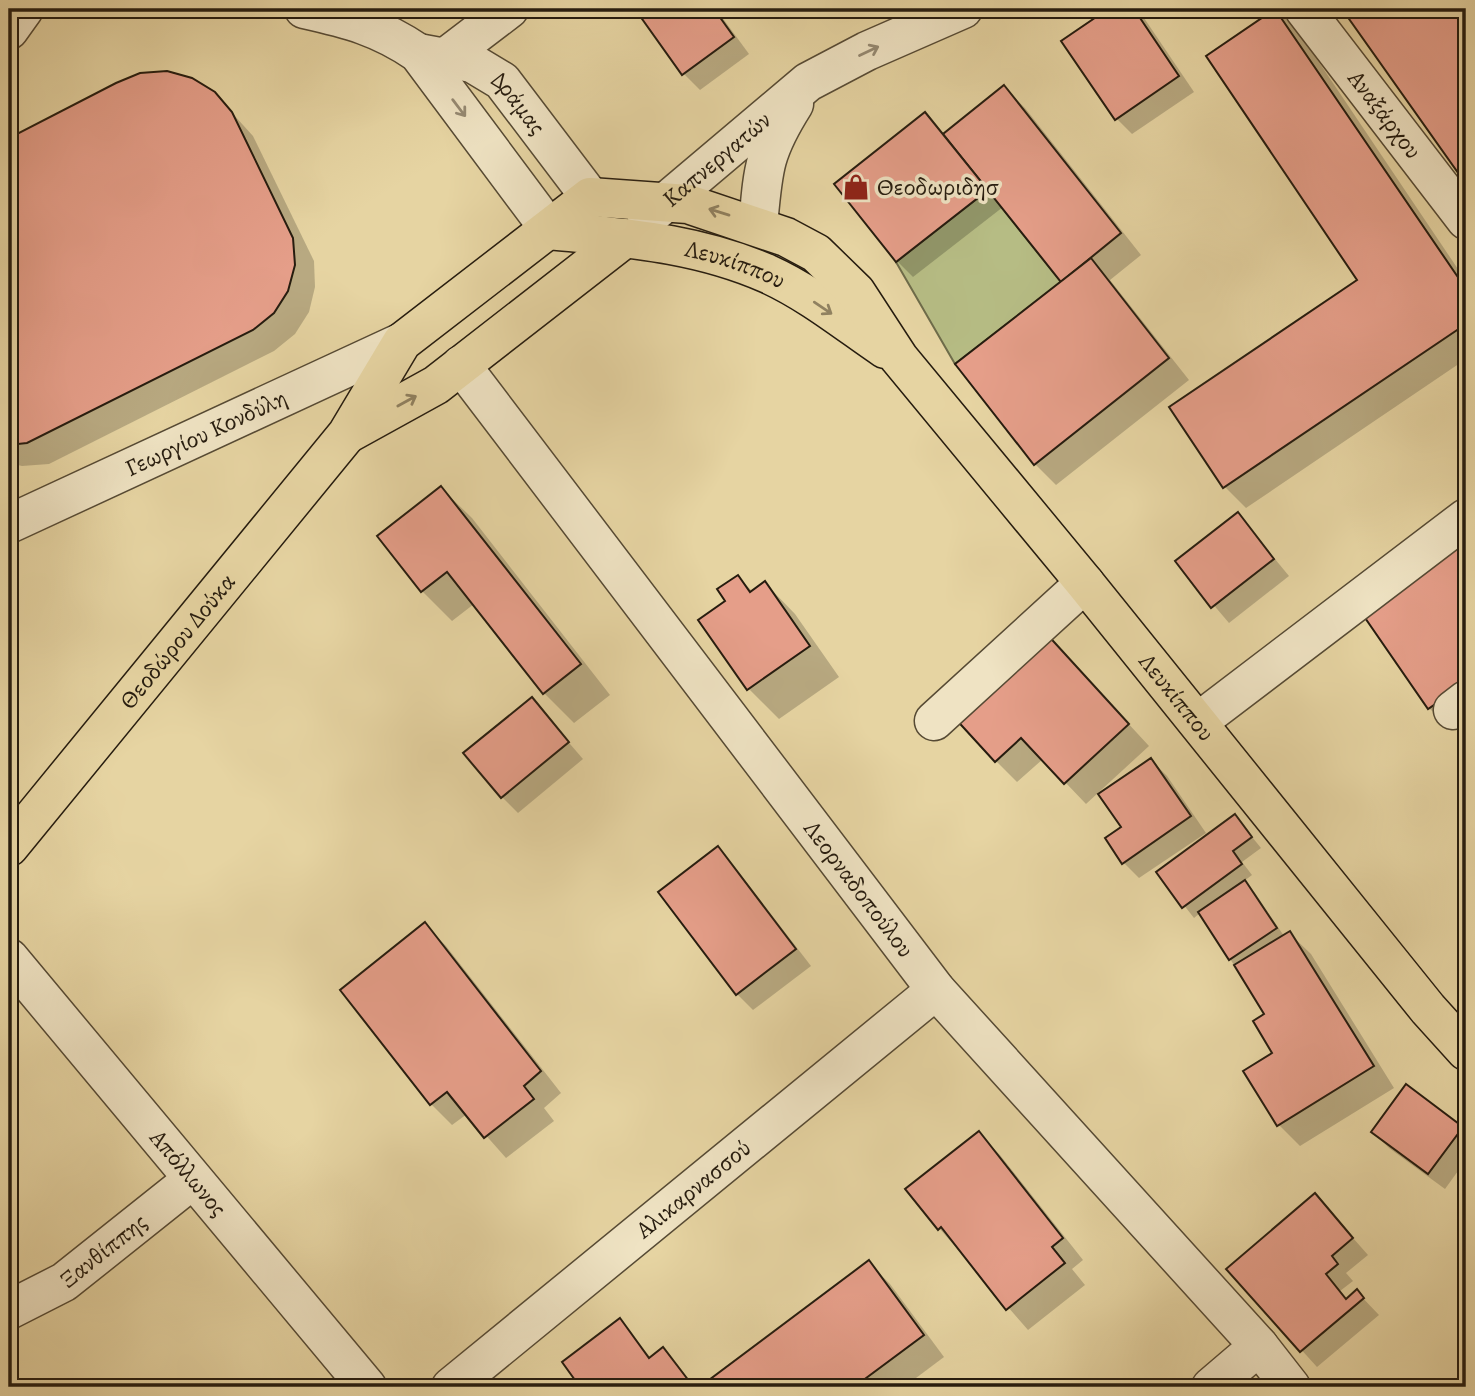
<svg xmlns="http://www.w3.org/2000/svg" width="1475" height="1396" font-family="Alegreya,serif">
<rect width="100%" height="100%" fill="#e6d4a2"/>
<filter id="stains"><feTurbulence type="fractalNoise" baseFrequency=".00286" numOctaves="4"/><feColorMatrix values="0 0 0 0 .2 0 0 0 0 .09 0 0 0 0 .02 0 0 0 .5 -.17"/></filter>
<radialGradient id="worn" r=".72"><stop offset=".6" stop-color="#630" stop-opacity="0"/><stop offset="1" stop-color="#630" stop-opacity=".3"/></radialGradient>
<polygon fill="#b6bc84" stroke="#6e6c4a" stroke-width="2" points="988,190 1061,282 955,364 896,262"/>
<g fill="#0003">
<polygon points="637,9 716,9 749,54 700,90 684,74"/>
<polygon points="1111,9 1136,9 1142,15 1194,92 1132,134 1116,118 1064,41"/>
<polygon points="1344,9 1466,9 1466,181"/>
<polygon points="1277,10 1298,31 1466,281 1466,359 1246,508 1225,487 1171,408 1360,280 1208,56"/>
<polygon points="117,84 214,93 253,136 314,261 315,287 309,312 295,334 274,351 49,464 22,466 9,463 9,140"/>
<polygon points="1004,87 1025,108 1141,255 1110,280 1189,380 1056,485 1035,464 1063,282 1003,207 913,277 897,261 925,114 945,135"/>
<polygon points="441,488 472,518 610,695 574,723 544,693 474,604 452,621 422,591 380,536"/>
<polygon points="1238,514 1289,576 1229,623 1177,562"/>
<polygon points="1466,544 1466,718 1450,729 1429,708 1364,612"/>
<polygon points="738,577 753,592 765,583 795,614 839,677 779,719 749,689 701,620 728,601"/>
<polygon points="1065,655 1149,746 1086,804 1043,759 1017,782 996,761"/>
<polygon points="532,700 583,759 518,813 502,797"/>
<polygon points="1151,760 1167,776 1206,833 1139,878 1123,862"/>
<polygon points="1235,816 1261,848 1242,862 1252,875 1244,881 1255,893 1284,936 1289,933 1311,954 1394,1088 1300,1146 1279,1125 1245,1071 1275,1053 1266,1014 1200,913 1194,918 1158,872"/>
<polygon points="717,849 733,865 811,966 753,1010 737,994 660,892"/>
<polygon points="425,925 446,946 561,1093 544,1108 554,1121 506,1158 467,1114 452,1125 431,1104"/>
<polygon points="1406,1087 1466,1133 1466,1160 1445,1189 1389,1148 1373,1132"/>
<polygon points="979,1134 1000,1155 1083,1260 1072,1269 1085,1285 1028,1330 939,1228"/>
<polygon points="1315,1195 1368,1255 1346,1273 1353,1281 1340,1291 1348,1300 1357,1292 1379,1315 1317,1367 1228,1269"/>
<polygon points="869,1263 890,1284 944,1357 904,1387 711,1387 708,1383"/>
<polygon points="620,1321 651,1358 663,1349 695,1387 583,1387 564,1362"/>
</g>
<g fill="#e59e89" stroke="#261c0f" stroke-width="2">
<polygon points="635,9 714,9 734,37 682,75"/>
<polygon points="1108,9 1134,9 1179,76 1115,120 1061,41"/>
<polygon points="1275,9 1466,289 1466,324 1223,488 1169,407 1357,280 1206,56"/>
<polygon points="1342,9 1466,9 1466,184"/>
<polygon points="167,71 192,78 215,92 232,112 293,238 295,265 288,291 274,313 253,330 27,443 9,445 9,138 116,83 140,73"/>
<polygon points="1004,85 1121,233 1061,282 943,134"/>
<polygon points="925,112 988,190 896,262 834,184"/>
<polygon points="1091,258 1169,358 1034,465 955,364"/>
<polygon points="441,486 581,664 543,694 447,572 421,592 377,536"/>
<polygon points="1238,512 1274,559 1211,608 1175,561"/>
<polygon points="1466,542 1466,683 1428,709 1361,612"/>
<polygon points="738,575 750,592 765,581 810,646 747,690 698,620 725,601 717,589"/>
<polygon points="1044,631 1129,724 1064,784 1021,738 995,762 952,715"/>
<polygon points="532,697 569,742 501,798 463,753"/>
<polygon points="1151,758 1191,816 1122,864 1105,838 1121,827 1098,794"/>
<polygon points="1235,814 1252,837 1233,851 1242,864 1182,908 1156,872"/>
<polygon points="718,846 796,949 736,995 658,892"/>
<polygon points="1245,880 1277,928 1229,960 1198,912"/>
<polygon points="425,922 541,1071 524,1086 534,1099 484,1138 447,1092 430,1105 340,990"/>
<polygon points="1290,931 1374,1066 1277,1126 1243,1071 1272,1053 1253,1021 1264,1014 1234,965"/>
<polygon points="1406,1084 1463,1127 1428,1174 1371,1132"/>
<polygon points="979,1131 1063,1238 1052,1247 1065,1263 1006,1310 941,1227 938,1230 905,1189"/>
<polygon points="1315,1193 1353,1238 1332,1256 1338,1264 1326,1274 1346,1299 1357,1289 1364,1298 1300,1352 1226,1269"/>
<polygon points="869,1260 924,1335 854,1387 708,1387 705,1383"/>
<polygon points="620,1318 649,1358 663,1347 689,1381 681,1387 580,1387 562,1362"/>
</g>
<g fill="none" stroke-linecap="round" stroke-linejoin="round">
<g stroke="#564a34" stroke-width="41">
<g id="minor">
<path d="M 304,9 C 349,19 380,27 418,53 L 550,230"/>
<path id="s1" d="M 1304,9 L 1466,220"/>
<polyline points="9,30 24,9"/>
<path id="s2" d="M 418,53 L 472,63 L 502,81 L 590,197"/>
<polyline points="446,57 509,9"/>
<path id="s3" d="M 647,218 L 808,82 L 867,51 L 963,9"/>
<path d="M 758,226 C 763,170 763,153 794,104"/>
<path id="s4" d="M 461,365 L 936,990 L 1259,1346 L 1291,1387"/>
<path id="s5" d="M 9,524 L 402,342"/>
<polyline points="1453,710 1466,700"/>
<polyline points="934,721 1085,583"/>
<polyline points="1198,722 1466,518"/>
<path id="s6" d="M 9,958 L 367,1387"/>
<path id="s7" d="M 9,1310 L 64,1282 L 192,1180"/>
<path id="s8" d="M 451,1387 L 936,990"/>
<polyline points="1211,1387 1259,1346"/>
</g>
</g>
<g stroke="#261c0f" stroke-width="41">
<g id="major">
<path id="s9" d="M 550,230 C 626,238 698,243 768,274 C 810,293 848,324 885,349"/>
<polyline points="349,433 436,385 625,238"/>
<path id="s10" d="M 9,847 L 347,434 L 402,342 L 590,197 L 688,204 L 786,237 L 816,253 L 856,292 L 899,358 L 1085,583 L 1428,1009 L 1466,1051"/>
</g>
</g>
<use href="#minor" stroke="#efe3c3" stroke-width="38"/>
<use href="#major" stroke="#e6d4a2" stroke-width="38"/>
</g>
<defs><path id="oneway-shaft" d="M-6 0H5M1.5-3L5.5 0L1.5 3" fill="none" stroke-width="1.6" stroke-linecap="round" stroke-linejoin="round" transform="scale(1.75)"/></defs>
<g stroke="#958972">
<use href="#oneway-shaft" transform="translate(869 51) rotate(-25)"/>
<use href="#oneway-shaft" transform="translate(459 108) rotate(53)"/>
</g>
<g stroke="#908160">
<use href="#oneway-shaft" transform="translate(719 212) rotate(-163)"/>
<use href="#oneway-shaft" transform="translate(823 308) rotate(34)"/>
<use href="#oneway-shaft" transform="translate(407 401) rotate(-29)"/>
</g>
<defs>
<g id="shop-bare" transform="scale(2.1)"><path d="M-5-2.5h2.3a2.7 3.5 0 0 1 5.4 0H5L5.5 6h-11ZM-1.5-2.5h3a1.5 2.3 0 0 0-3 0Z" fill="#8f2418" stroke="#efe3c3" stroke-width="2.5" paint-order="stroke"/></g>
</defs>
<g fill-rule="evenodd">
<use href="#shop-bare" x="856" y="187"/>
</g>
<g text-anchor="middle" stroke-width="7" stroke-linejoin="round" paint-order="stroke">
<g font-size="24" fill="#261c0f" stroke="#efe3c3">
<text dy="8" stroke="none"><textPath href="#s2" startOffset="117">Δράμας</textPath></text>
<text dy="8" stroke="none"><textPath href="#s1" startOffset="133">Αναξάρχου</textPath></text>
<text dy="8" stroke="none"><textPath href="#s3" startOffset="91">Καπνεργατών</textPath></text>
<text dy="8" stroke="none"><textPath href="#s9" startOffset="189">Λευκίππου</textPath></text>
<text dy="8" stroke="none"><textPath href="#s5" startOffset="217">Γεωργίου Κονδύλη</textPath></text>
<text dy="8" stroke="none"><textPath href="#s10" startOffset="266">Θεοδώρου Δούκα</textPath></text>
<text dy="8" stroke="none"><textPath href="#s10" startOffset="1687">Λευκίππου</textPath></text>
<text dy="8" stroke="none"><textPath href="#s4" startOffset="658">Λεορναδοπούλου</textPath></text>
<text dy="8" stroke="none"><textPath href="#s6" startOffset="280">Απόλλωνος</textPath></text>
<text dy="8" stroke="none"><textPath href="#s8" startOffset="313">Αλικαρνασσού</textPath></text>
<text dy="8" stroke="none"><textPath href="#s7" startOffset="112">Ξανθίππης</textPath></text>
</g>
<g font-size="24" fill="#261c0f" stroke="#efe3c3" text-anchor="start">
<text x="877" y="195">Θεοδωριδησ</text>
</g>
</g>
<rect width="1475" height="1396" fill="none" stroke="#e6d4a2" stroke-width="35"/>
<rect x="10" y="10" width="1454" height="1375" fill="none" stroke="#261c0f" stroke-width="3.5"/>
<rect x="18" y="18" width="1440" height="1361" fill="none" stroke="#261c0f" stroke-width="2"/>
<rect width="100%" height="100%" filter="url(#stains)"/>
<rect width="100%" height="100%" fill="url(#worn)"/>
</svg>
